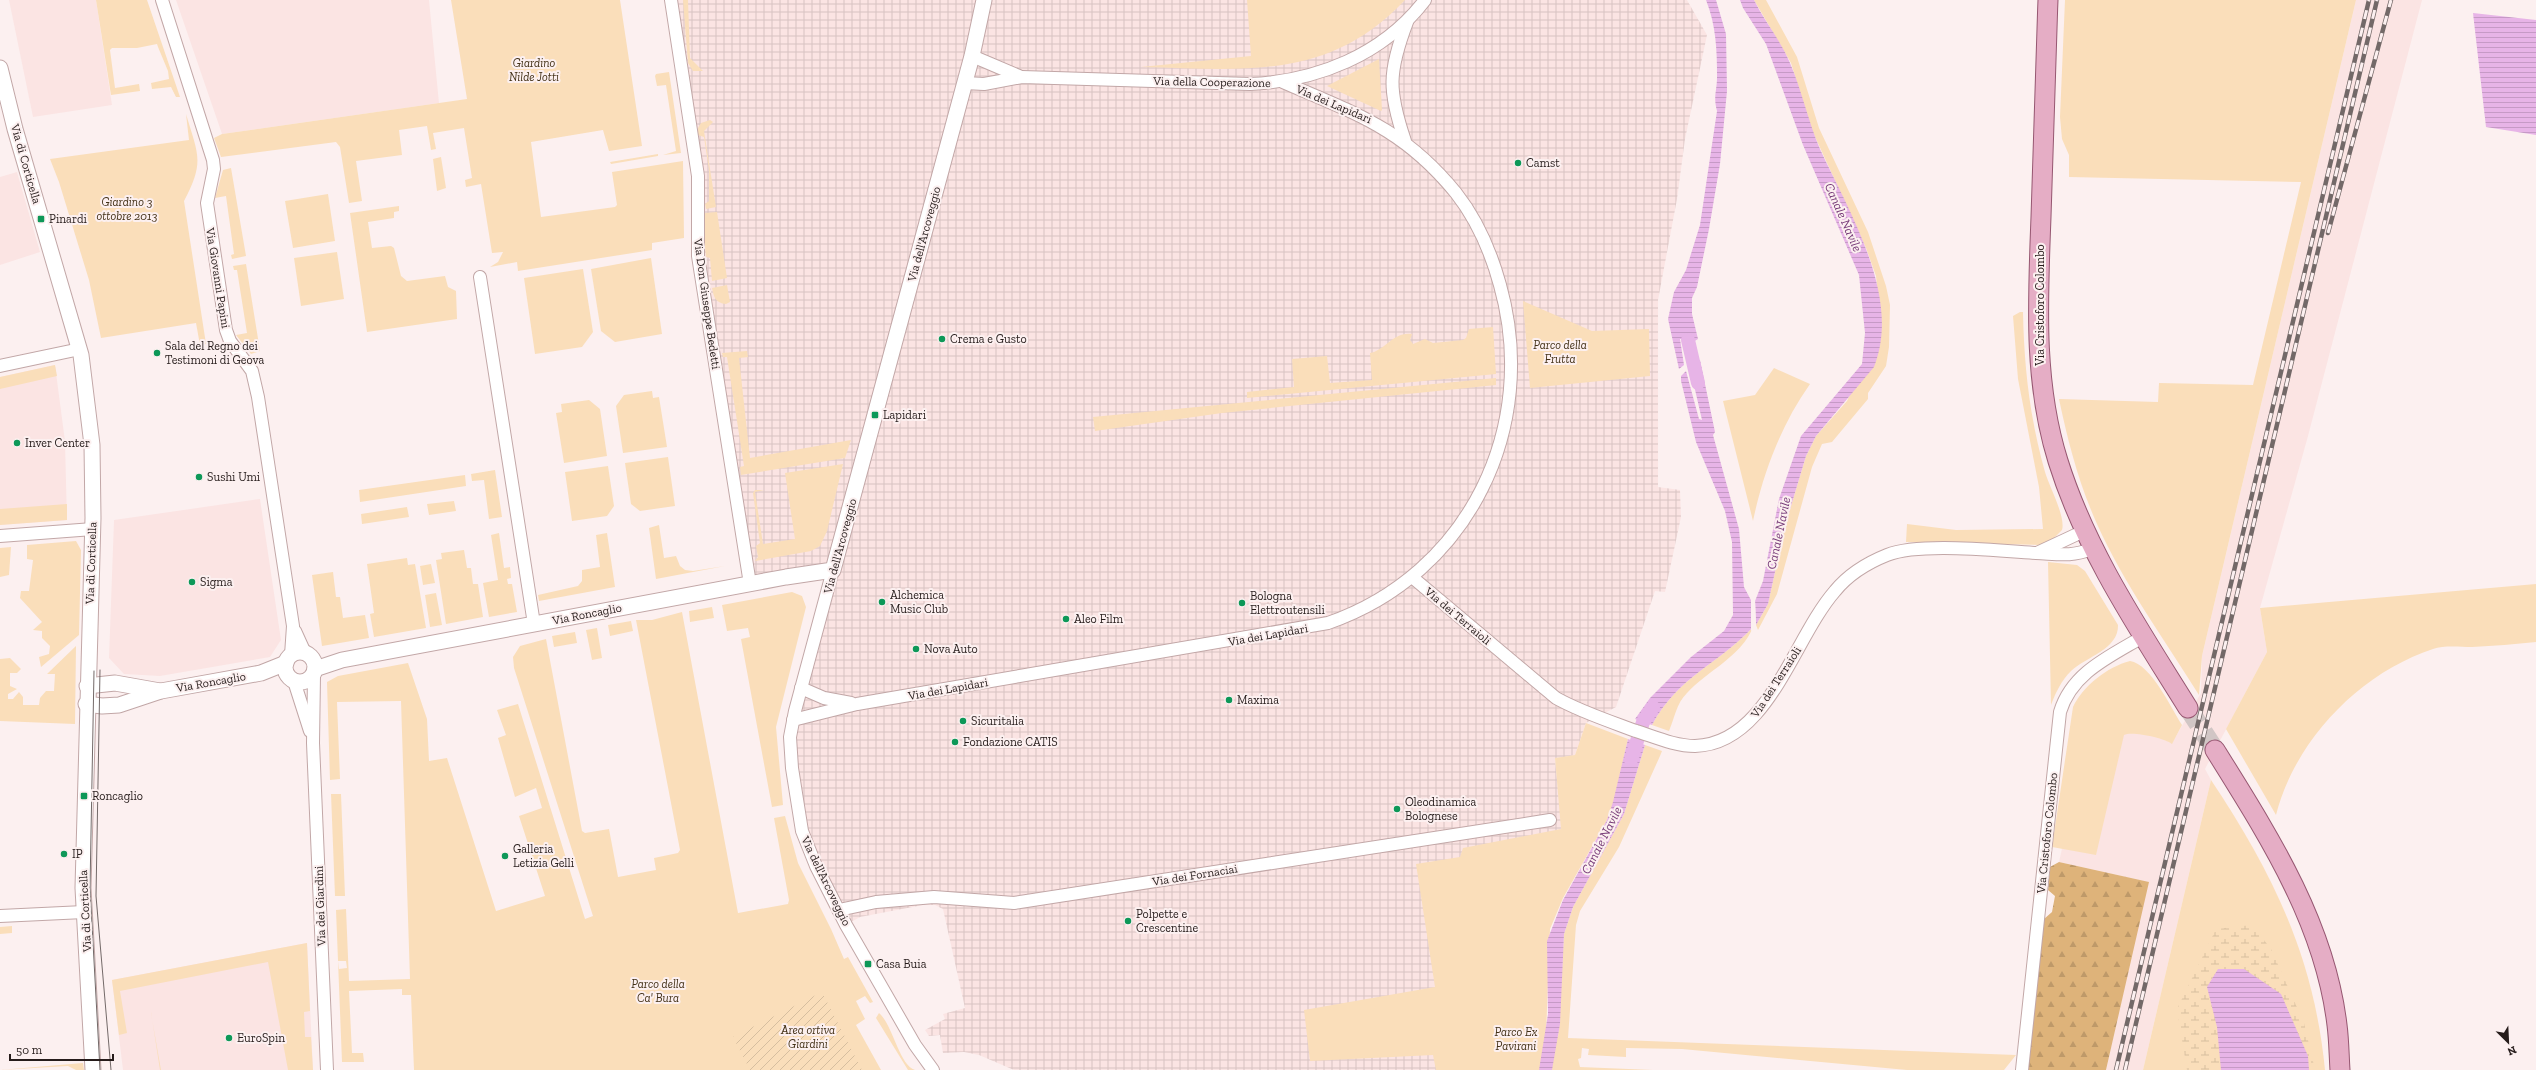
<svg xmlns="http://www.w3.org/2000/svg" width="2536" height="1070" font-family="'Zilla Slab',serif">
<defs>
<pattern id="industrial-grid" width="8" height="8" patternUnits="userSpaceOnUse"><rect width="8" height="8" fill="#fbe4e3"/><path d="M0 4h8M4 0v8" fill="none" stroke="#d7c3c2"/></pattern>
<pattern id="forest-firs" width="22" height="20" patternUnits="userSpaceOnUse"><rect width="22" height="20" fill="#deb37a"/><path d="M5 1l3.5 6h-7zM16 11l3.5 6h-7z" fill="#be9969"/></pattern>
<pattern id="wetland-marsh" width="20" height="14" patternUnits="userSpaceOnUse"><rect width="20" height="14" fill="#fadeba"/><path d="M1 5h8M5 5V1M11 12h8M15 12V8" fill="none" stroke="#d6be9f"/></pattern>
<pattern id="garden-furrows" width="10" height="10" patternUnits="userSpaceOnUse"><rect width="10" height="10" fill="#fadeba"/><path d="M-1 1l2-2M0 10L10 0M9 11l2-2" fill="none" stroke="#d6be9f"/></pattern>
<pattern id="water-rules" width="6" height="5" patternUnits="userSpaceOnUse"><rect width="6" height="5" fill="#e7b4e7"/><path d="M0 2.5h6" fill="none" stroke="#c69ac6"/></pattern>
</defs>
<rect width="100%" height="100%" fill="#fcf0f0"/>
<g fill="#fbe4e3">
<polygon points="9,0 96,0 112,105 33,117"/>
<polygon points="176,0 429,0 439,103 222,134"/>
<polygon points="2356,0 2422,0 2308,436 2260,608 2267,652 2205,769 2211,780 2143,1070 2106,1070 2148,882 2059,862 2089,727 2102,704 2172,743 2201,693 2202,656"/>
<polygon points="17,172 40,252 0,265 0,177"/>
<polygon points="55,365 65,441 67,520 0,525 0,377"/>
<polygon points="260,499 281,640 270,657 160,676 124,674 109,658 114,520"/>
<polygon points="307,943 313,1070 123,1070 112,980"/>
</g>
<polygon fill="url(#industrial-grid)" points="671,0 1687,0 1707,35 1685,139 1677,199 1658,300 1658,487 1680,490 1681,517 1665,592 1655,591 1616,707 1586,723 1575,755 1555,759 1562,829 1459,1070 1014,1070 979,1055 964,1052 943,1053 940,1035 929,1036 925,1030 945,1019 943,1014 965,1008 943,909 935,905 923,905 860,917 846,925 816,866 791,756 833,571 750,584 698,256 697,203"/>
<g fill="#fadeba" fill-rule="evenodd">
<polygon points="96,0 147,0 180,97 176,97 171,87 152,89 151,83 169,79 168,71 158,47 157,44 137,48 112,48 110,50 115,88 139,84 140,91 111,95"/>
<polygon points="451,0 620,0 642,146 609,151 603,130 531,142 541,217 615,207 617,205 612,172 683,161 684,238 652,243 652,250 518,271 517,262 490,267 498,262 503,252 492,253 481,184 466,187 465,180 472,178 464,128 433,133 436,149 431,150 427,126 399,130 402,155 356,161 362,201 349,203 340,147 336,142 221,157 214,138 222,134 467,99"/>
<polygon points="683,0 688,0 690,58 703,71 693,71 688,63"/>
<path d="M 1247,0 L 1405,0 C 1328,82 1242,69 1141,67 L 1251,56 Z"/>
<polygon points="1754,0 1766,0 1797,57 1819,128 1868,232 1886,286 1890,305 1889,347 1886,366 1868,393 1868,399 1832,442 1822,444 1812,467 1777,594 1758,630 1756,625 1768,604 1785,526 1806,456 1816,436 1847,401 1881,328 1876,276 1866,248 1811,128 1791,63"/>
<path d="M 2065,0 L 2356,0 L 2202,656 L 2199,695 C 2164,639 2124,584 2097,524 C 2079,484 2068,442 2059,399 L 2158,402 L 2159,383 L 2253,385 L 2301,182 L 2069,177 L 2069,155 L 2062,139 L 2060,117 Z"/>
<polygon points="1379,59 1382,110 1381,111 1327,86"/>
<polygon points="669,72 681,153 663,155 676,151 666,85 657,86 655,76 656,74"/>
<path d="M 186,114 C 198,155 205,161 184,201 L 206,344 L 200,345 L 196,323 L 101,338 L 89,280 L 59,182 L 50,159 L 189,140 Z"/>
<polygon points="710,120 713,122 704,131 716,207 706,209 705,204 709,201 709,170 704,137 698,135 698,128 701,123"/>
<polygon points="658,154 658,156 611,164 610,162"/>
<polygon points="441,157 446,188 437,191 433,159"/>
<polygon points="231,168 246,256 232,259 231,255 234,254 226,196 215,198 223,170"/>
<polygon points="328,194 335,241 293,248 285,201"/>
<polygon points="399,206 399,211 394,212 394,218 368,222 372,248 391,246 394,248 401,276 407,281 445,276 448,287 456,291 457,319 367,332 350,213"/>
<path d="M 717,212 L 727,278 L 712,281 L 710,258 L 706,257 C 705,243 701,226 705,213 Z"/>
<polygon points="337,252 344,299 301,306 294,258"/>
<polygon points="651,258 662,334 615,342 601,331 591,269"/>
<polygon points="246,264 260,351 251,354 236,335 247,333 237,270 234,270 233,266"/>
<polygon points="583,269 593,332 582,347 535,354 524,278"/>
<path d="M 727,285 L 730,302 L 726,304 C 715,303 714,297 712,288 Z"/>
<polygon points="1523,301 1592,331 1649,329 1650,376 1530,388"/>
<path d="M 2020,312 L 2023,312 C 2024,367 2030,419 2045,472 C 2049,486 2066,517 2062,530 L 2051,541 L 2041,545 L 1906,542 L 1907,524 L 1956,530 L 2043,529 L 2039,487 L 2018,379 L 2013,316 Z"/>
<path d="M 1493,327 L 1496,374 L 1247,398 L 1247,392 L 1294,387 L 1292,359 L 1327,356 L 1330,383 L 1372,380 L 1370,353 C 1384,351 1394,331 1412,334 L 1410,340 L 1413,344 L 1425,339 L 1433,343 L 1463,340 L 1466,338 L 1469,329 Z"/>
<polygon points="747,351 748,357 739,358 750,458 851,440 845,458 741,475 740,467 744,466 727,357 723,357 722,353"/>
<polygon points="55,365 57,376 0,389 0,377"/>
<path d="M 1774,368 L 1810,384 C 1781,425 1763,473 1753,521 L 1723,401 L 1755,395 Z"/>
<polygon points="1496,378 1496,385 1222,413 1095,431 1093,417"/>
<polygon points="652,391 653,398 659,397 667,447 623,453 616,406 624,395"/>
<polygon points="589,400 600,409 607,456 564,463 556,413 562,412 561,404"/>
<polygon points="668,457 675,506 640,511 631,504 625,463"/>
<polygon points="843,464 827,531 820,546 811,551 755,561 758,557 756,546 760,543 753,493 755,490 764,490 755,492 763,544 795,539 785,473"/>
<polygon points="608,466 614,506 607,516 572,521 565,472"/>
<polygon points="495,470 502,517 489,519 484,480 472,481 471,474"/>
<polygon points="465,475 466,486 360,502 359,490"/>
<polygon points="454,501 456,511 429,515 427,504"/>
<polygon points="67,504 67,520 0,525 0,509"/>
<polygon points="407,507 409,517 362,524 361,514"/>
<polygon points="659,525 664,558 676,556 680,566 685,570 693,571 725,566 656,579 649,528"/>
<polygon points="499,533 504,568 510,567 511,578 507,579 508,584 512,584 517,612 489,617 483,583 498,580 491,535"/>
<polygon points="607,533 615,587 539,601 538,595 578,586 582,581 582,570 600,567 596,535"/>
<polygon points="76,541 81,550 79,635 41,667 39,657 49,654 50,646 42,638 42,631 33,630 42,622 20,598 21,591 29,591 33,560 27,559 27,545"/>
<polygon points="11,547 9,575 0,577 0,548"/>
<polygon points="464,550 467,568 471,568 473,584 478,584 483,617 446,624 436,560 442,559 441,553"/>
<polygon points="407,558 408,565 415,564 426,628 374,637 370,614 374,613 367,564"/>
<path d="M 2048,562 L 2077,565 L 2085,571 L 2118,625 C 2119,649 2086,657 2071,671 C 2061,681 2056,692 2051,705 Z"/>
<polygon points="431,564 435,583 423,585 420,566"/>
<polygon points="333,572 336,597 340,597 343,618 365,615 369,638 322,646 312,575"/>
<path d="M 2536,584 L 2536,642 C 2515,644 2494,646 2472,647 C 2460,647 2444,645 2433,649 C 2360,673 2295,740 2276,815 L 2226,729 L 2267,652 L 2260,608 Z"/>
<polygon points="792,592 802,596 806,607 776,727 783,805 772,807 741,639 750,637 748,628 727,631 722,605"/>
<polygon points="436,593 442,625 430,627 425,595"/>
<polygon points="712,607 714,618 690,622 689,611"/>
<path d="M 682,612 L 738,913 L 788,904 L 789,900 L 774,818 L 785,816 L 798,863 L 831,929 L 844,959 L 848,957 L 873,1002 L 870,1003 L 865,996 L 856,1001 L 865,1019 L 856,1025 L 881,1070 L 414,1070 L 411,995 L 402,995 L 402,989 L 349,991 L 352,1053 L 363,1053 L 364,1062 L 342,1062 L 336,910 L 346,909 L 349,981 L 410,979 L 401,701 L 337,702 L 340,779 L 330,780 L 327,682 L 338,676 L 408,663 L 427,719 L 429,761 L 447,758 L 496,911 L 545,896 L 519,816 L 542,808 L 536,788 L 515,797 L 498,738 L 506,735 L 497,710 L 518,704 L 585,919 L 593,916 L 514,668 L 513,657 L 520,646 L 546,639 L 582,831 L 585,833 L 609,829 L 618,877 L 656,870 L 654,858 L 678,853 L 680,850 L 636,620 L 652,620 ZM 338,961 L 346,961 L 347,968 L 339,969 Z"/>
<polygon points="631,621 633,631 610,636 608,625"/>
<path d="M 1753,627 C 1742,656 1707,671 1687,693 C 1676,704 1675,717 1669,731 L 1652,725 C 1679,675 1718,665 1753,627 Z"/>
<polygon points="597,628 602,658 592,660 586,630"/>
<polygon points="575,632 577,643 554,647 552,636"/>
<polygon points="76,646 75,724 0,721 0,659 10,658 21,669 17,673 10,673 10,686 17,689 8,694 8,699 13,699 19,692 23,697 23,705 39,705 40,698 46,691 54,691 55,674 47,674"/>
<path d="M 2130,661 C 2151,664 2171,708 2182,725 L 2172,744 C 2164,738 2132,731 2124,735 L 2096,855 L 2052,847 L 2073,707 C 2083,686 2107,667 2130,661 Z"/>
<polygon points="1586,723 1628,739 1614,801 1607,820 1563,898 1550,929 1546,1035 1558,1037 1564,934 1573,907 1624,814 1645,745 1662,751 1660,756 1619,847 1580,911 1576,925 1568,1038 2016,1055 2004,1070 1907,1070 1682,1049 1626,1048 1626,1057 1588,1055 1589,1049 1582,1048 1581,1058 1578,1059 1580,1067 1653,1070 1436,1070 1433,1055 1310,1061 1304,1010 1435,987 1416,864 1460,857 1463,848 1561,829 1555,758 1575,755"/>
<path d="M 2211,780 C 2273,873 2314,957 2325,1070 L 2143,1070 Z"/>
<polygon points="331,794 341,794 345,896 335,896"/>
<polygon points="12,926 12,933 0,934 0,927"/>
<polygon points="307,943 310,1011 304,1012 305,1037 311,1037 313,1070 288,1070 268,962 120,991 127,1033 119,1035 112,980"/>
<polygon points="151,1012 151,1013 161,1070 160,1070"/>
<path d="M 879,1013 C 893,1025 899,1065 915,1070 L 908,1070 L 876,1018 Z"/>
<polygon points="83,1063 84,1070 76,1070 68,1066 0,1070"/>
</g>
<polygon fill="url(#forest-firs)" points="2059,862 2149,882 2106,1070 2028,1070 2044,919 2052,912 2055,896 2048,890 2050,867"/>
<polygon fill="url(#wetland-marsh)" points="2252,925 2271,949 2304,1023 2315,1070 2187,1070 2177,1009 2216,929"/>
<polygon fill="url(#garden-furrows)" points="822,992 862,1070 750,1070 733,1037"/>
<g fill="url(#water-rules)">
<path d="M 1706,0 L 1716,0 L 1726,34 L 1727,91 L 1720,164 L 1709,229 L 1697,287 L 1692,298 L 1692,314 L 1698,339 L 1693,342 L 1697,354 L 1688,361 L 1683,339 L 1680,339 L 1684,365 L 1679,369 L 1668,319 L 1674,292 L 1686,270 L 1700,225 L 1717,111 C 1713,96 1717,91 1717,77 C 1717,50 1716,25 1706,0 Z"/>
<path d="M 1740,0 L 1754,0 C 1765,22 1781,41 1790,63 C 1802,91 1808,121 1820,149 C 1849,212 1902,297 1874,367 L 1816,436 L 1806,456 L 1785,526 L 1768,604 L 1756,625 L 1755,601 L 1763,581 L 1779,499 L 1801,436 L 1862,364 L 1865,333 L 1859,275 L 1803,145 L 1766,44 L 1743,8 Z"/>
<polygon points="2473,13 2536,20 2536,135 2486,127"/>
<path d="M 1700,360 L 1715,432 L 1713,435 L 1739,529 L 1744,587 L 1752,602 L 1753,627 C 1718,665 1679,675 1652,725 L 1635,719 L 1650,698 L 1691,657 L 1724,631 L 1733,615 L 1732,542 L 1725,511 L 1696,442 L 1681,381 L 1681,376 L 1686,371 L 1699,419 L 1702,420 L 1690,368 Z"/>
<polygon points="1628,739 1645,745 1624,814 1573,907 1564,934 1560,1024 1552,1070 1539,1070 1548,1014 1547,941 1563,900 1607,820 1613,802"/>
<polygon points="2218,969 2244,969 2281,994 2308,1056 2309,1070 2221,1070 2217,1027 2207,987"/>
</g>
<polygon fill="#fcf0f0" points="1751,597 1753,601 1755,598 1756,627 1751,631"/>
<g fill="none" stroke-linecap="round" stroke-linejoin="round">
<g stroke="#e7b4e7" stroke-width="14">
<polyline points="1688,340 1698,383"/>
<polyline points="1631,760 1643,722 1653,707"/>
</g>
<polyline stroke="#d1c6c5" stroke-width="19" stroke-dasharray="19 10" stroke-linecap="butt" points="2188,708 2215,750"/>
<g stroke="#c2a7a7" stroke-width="14">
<g id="minor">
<polyline points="162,0 213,160 214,169 207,203 226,330 230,341 252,371 258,397 293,626 291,655"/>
<polyline points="671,0 698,176 698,256 750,584"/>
<polyline points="972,56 1019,76"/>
<path d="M 965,83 L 984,84 L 1022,77 L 1250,84 C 1317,81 1383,55 1425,0"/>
<path d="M 1405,141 C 1388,91 1388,72 1407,22"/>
<polyline points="480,277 534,624"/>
<polyline points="0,366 80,349"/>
<polyline points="0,536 93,529"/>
<polyline points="2039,552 2084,531"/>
<polyline points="833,570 795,711 790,737 792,768 802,831 816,866 846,925 915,1045 933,1070"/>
<path d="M 1412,577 L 1556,698 C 1581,712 1609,721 1636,731 C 1655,737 1675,746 1695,746 C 1768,744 1793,639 1835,591 C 1848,575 1867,563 1887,555 C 1921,542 1997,551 2036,553 C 2059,554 2070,557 2092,549"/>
<polyline points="295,631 305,653"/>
<polyline points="314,675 313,743 327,1070"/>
<polyline points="294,681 310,731"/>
<polyline points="801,688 824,698 851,703"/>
<path d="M 793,720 L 857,704 L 1328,623 C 1469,574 1540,427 1500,285 C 1491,252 1478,221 1456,193 C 1403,128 1356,114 1283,82"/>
<polyline points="839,910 876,902 934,897 1014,903 1550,820"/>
<polyline points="0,916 84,912"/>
<path d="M 2022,1070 L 2060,712 C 2072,672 2111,656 2144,636"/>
</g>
</g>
<g stroke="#c2a7a7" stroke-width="17">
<g id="tertiary">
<polyline points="0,68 15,129 81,355 92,445 93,518 83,888 93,1070"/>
<circle cx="300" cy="667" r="15"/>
<polyline points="315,669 342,660 786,577 833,570 972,56 984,0"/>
<polyline points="87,686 115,683 160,691"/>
<polyline points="86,704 102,706 119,705 161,691 261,673 286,663"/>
</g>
</g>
<g stroke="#965771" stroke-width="21">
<g id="primary">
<path d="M 2048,0 C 2045,72 2043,144 2041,217 C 2038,299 2033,381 2058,461 C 2086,551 2139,629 2188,708"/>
<path d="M 2215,750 C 2268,835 2325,923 2337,1025 C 2339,1040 2339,1055 2340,1070"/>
</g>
</g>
<use href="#minor" stroke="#fff" stroke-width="12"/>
<use href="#tertiary" stroke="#fff" stroke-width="15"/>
<use href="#primary" stroke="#e5adc5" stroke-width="19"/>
<g stroke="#736968" stroke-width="1">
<polyline points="100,670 96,896 111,1070"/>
<polyline points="94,671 90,888 100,1070"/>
</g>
<g stroke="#736968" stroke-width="4.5">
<g id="rail">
<polyline points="2328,233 2391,0"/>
<polyline points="2116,1070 2369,0"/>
<polyline points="2125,1070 2377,0"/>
</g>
</g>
<use href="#rail" stroke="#fcf0f0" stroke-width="3" stroke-dasharray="9" stroke-linecap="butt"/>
</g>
<g fill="#0d9858" stroke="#fcf0f0" stroke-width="1.5">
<circle cx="1518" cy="163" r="4"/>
<rect x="37" y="215" width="8" height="8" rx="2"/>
<circle cx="942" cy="339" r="4"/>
<circle cx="157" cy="353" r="4"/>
<rect x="871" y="411" width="8" height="8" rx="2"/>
<circle cx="17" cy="443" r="4"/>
<circle cx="199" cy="477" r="4"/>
<circle cx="192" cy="582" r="4"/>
<circle cx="882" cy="602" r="4"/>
<circle cx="1242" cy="603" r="4"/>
<circle cx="1066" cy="619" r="4"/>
<circle cx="916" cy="649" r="4"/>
<circle cx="1229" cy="700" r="4"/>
<circle cx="963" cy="721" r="4"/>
<circle cx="955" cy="742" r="4"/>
<rect x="80" y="792" width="8" height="8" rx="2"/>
<circle cx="1397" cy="809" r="4"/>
<circle cx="64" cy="854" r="4"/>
<circle cx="505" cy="856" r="4"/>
<circle cx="1128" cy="921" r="4"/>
<rect x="864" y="960" width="8" height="8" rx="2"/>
<circle cx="229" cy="1038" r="4"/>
</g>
<g text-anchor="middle" stroke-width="4" stroke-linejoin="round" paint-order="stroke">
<g font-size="12" font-style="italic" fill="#423016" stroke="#fcf0f0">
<text x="534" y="67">Giardino<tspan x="534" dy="14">Nilde Jotti</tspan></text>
<text x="127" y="206">Giardino 3<tspan x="127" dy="14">ottobre 2013</tspan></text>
<text x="1560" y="349">Parco della<tspan x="1560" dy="14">Frutta</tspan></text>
<text x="658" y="988">Parco della<tspan x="658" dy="14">Ca' Bura</tspan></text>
<text x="808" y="1034">Area ortiva<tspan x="808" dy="14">Giardini</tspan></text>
<text x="1516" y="1036">Parco Ex<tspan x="1516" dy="14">Pavirani</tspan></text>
</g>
<g font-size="12" fill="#261c1b" stroke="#fcf0f0">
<text transform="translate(1212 82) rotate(1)" y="4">Via della Cooperazione</text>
<text transform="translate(1334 104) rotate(23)" y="4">Via dei Lapidari</text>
<text transform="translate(26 164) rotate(74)" y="4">Via di Corticella</text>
<text transform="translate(924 234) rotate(-75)" y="4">Via dell'Arcoveggio</text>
<text transform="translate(218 278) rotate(81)" y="4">Via Giovanni Papini</text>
<text transform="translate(707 304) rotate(82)" y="4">Via Don Giuseppe Bedetti</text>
<text transform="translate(2040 305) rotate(-90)" y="4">Via Cristoforo Colombo</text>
<text transform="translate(840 546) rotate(-75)" y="4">Via dell'Arcoveggio</text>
<text transform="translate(91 563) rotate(-88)" y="4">Via di Corticella</text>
<text transform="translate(587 614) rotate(-11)" y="4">Via Roncaglio</text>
<text transform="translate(1458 616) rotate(40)" y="4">Via dei Terraioli</text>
<text transform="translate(1268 635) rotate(-10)" y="4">Via dei Lapidari</text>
<text transform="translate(211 682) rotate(-10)" y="4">Via Roncaglio</text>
<text transform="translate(1776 682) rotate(-57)" y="4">Via dei Terraioli</text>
<text transform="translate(948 689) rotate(-10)" y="4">Via dei Lapidari</text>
<text transform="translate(2047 833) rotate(-84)" y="4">Via Cristoforo Colombo</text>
<text transform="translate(1195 875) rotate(-9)" y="4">Via dei Fornaciai</text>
<text transform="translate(826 881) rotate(64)" y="4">Via dell'Arcoveggio</text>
<text transform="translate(320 906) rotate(-92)" y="4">Via dei Giardini</text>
<text transform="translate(85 911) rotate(-93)" y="4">Via di Corticella</text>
</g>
<g font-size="12" fill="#261c1b" stroke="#fcf0f0" text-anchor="start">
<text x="1526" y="167">Camst</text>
<text x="49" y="223">Pinardi</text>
<text x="950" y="343">Crema e Gusto</text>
<text x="165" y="350">Sala del Regno dei<tspan x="165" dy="14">Testimoni di Geova</tspan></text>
<text x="883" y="419">Lapidari</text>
<text x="25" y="447">Inver Center</text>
<text x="207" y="481">Sushi Umi</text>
<text x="200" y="586">Sigma</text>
<text x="890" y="599">Alchemica<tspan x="890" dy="14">Music Club</tspan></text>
<text x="1250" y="600">Bologna<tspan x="1250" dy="14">Elettroutensili</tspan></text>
<text x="1074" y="623">Aleo Film</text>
<text x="924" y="653">Nova Auto</text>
<text x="1237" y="704">Maxima</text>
<text x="971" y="725">Sicuritalia</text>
<text x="963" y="746">Fondazione CATIS</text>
<text x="92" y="800">Roncaglio</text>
<text x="1405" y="806">Oleodinamica<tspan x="1405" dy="14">Bolognese</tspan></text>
<text x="513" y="853">Galleria<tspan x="513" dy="14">Letizia Gelli</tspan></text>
<text x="72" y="858">IP</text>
<text x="1136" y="918">Polpette e<tspan x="1136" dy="14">Crescentine</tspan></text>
<text x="876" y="968">Casa Buia</text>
<text x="237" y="1042">EuroSpin</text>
</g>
<g font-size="13" font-style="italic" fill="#763a78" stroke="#fcf0f0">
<text transform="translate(1844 217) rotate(66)" y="5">Canale Navile</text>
<text transform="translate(1778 533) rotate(-78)" y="5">Canale Navile</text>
<text transform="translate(1601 840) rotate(-63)" y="5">Canale Navile</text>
</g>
</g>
<g transform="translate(2508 1042) rotate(156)" stroke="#fcf0f0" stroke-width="3" paint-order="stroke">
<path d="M0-3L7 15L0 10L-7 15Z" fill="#261c1b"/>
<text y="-6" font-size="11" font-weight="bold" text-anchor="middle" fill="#261c1b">N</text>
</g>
<path d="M10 1054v6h103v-6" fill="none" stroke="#261c1b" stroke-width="2"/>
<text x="16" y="1054" font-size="12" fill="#261c1b" stroke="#fcf0f0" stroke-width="3" paint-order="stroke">50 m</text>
</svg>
